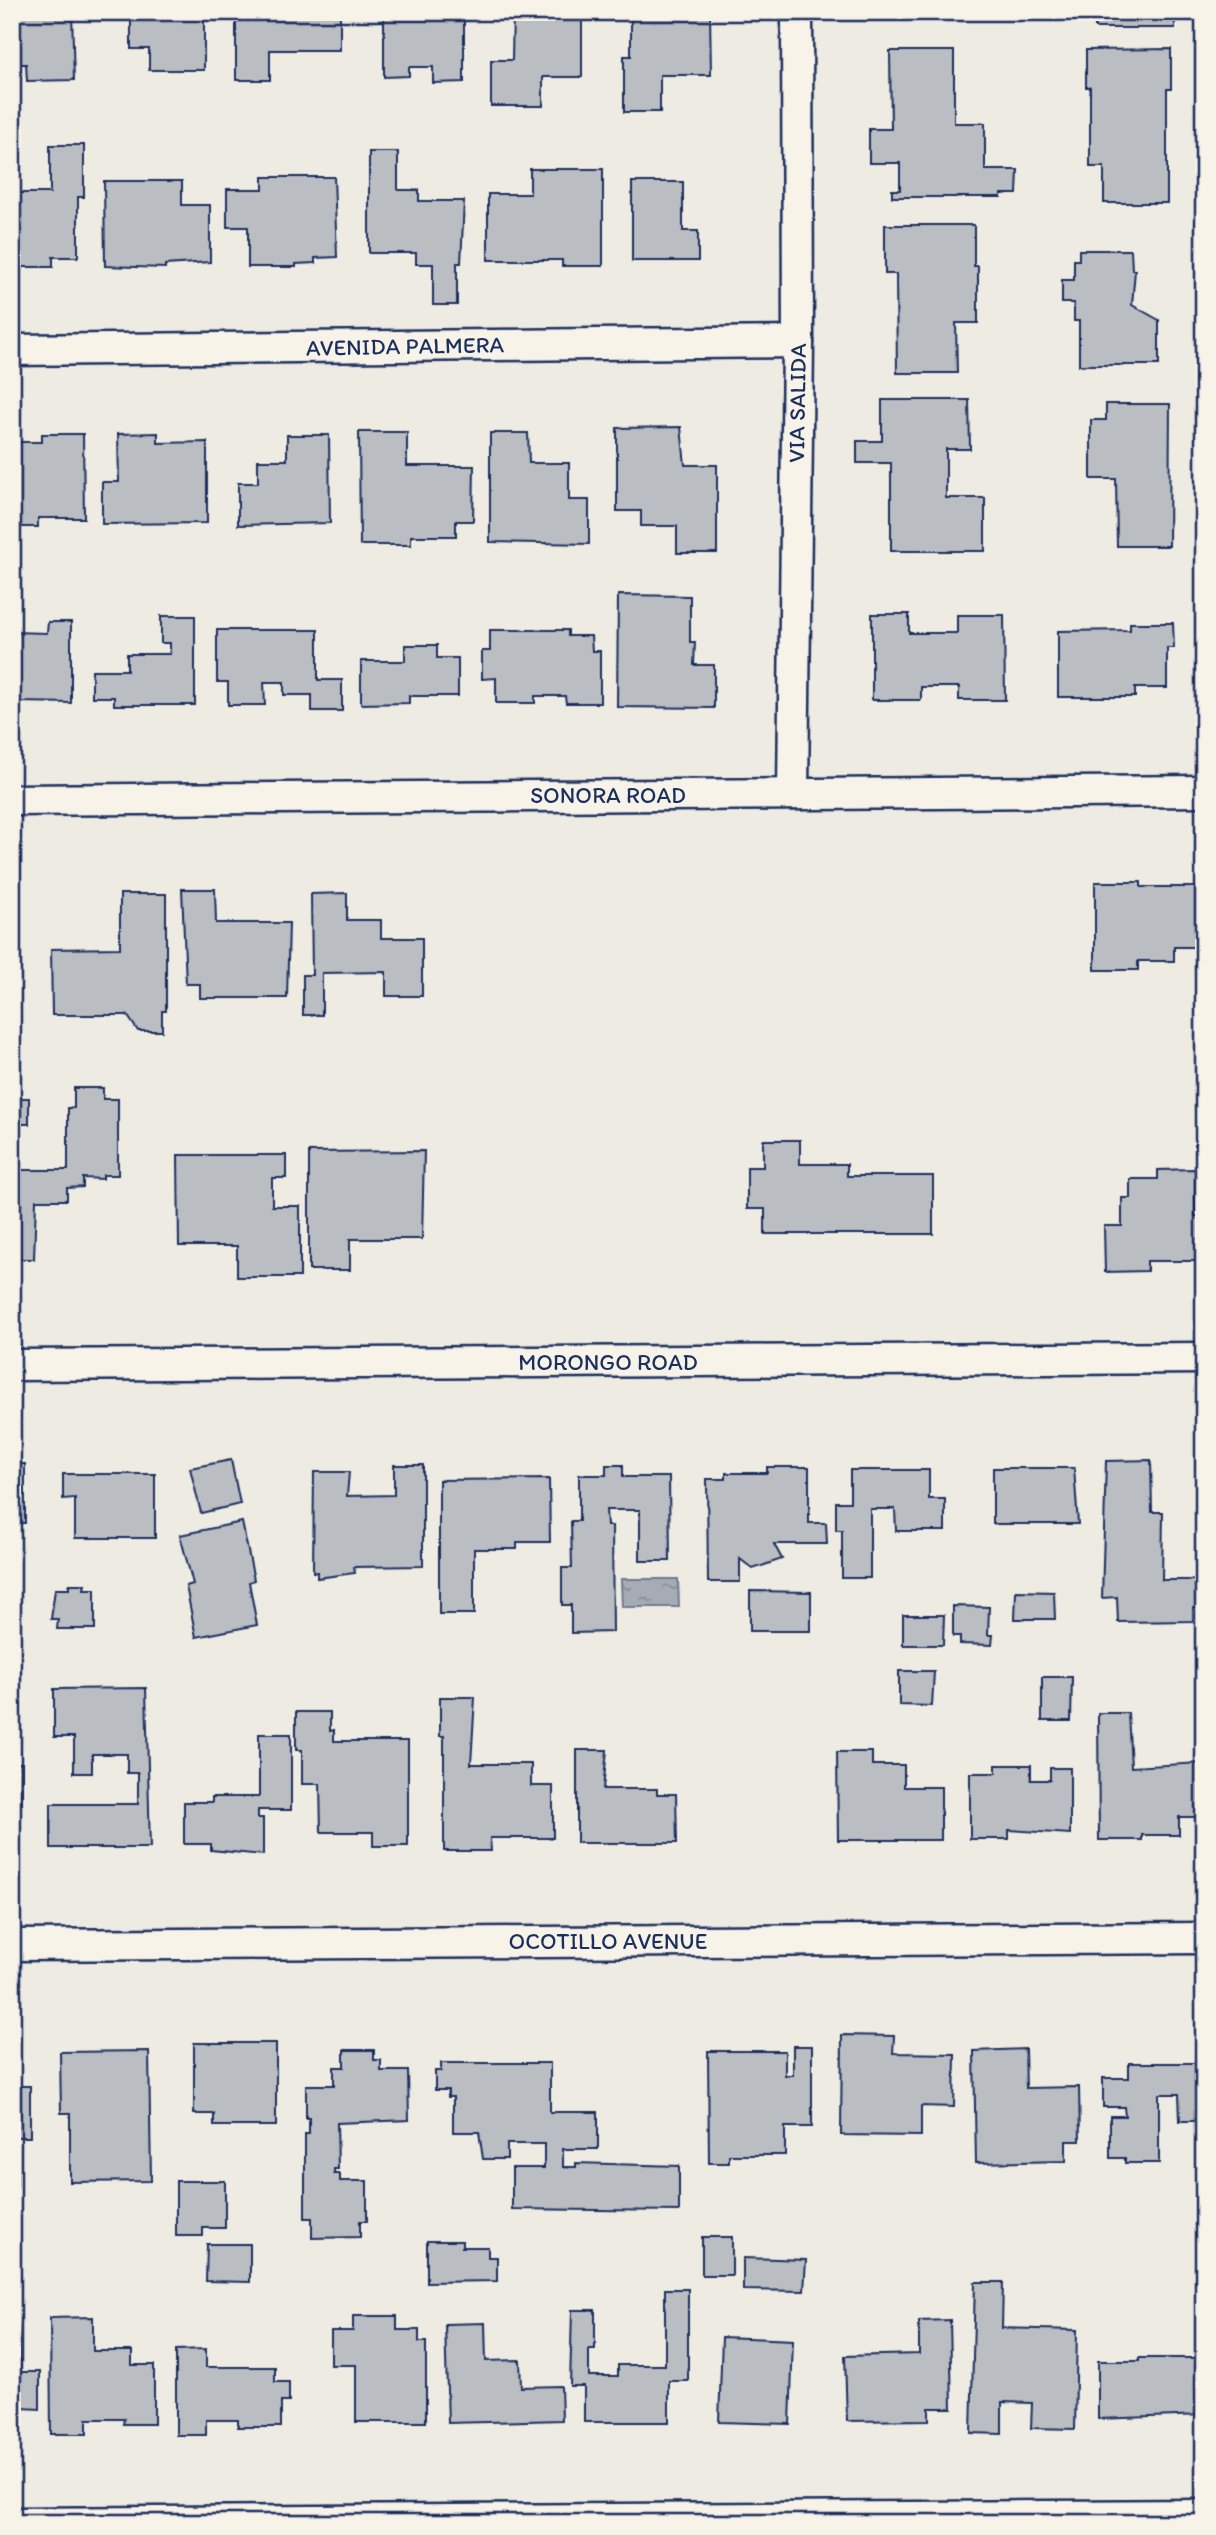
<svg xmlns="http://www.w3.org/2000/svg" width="1216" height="2535" font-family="Itim,sans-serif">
<defs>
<pattern id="water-ripples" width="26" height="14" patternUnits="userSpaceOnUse" patternTransform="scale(1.75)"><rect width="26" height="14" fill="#a6abb5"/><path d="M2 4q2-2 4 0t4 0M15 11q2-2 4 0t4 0" fill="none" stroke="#868c96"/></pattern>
</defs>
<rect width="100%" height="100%" fill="#eeebe2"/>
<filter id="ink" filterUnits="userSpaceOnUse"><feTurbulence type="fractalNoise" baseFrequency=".0143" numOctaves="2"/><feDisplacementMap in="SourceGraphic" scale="14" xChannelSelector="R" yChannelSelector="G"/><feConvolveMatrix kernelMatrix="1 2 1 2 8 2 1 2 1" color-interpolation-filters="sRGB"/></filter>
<g filter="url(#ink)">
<polygon fill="url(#water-ripples)" stroke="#6e7992" stroke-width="2" points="621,1579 678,1579 679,1607 622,1607"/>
<g fill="#babdc2" stroke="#1b2f5e" stroke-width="2">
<polygon points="12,12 72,12 74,80 27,81 26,64 12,64"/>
<polygon points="131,12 204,12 204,70 149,70 149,49 131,49"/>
<polygon points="236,12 340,12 340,50 270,50 270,80 236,80"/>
<polygon points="384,12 464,12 464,82 433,83 433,67 409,67 409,76 384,77"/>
<polygon points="513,12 582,12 582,77 543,77 543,106 491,106 491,60 512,60"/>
<polygon points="631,12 710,12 711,75 660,75 660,112 624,112 624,56 631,56"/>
<rect x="1095" y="12" width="80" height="16"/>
<polygon points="1171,49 1171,89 1167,89 1167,203 1104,203 1104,167 1090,167 1090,87 1086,87 1086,50"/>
<polygon points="890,51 954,51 954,123 985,123 985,170 1018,170 1017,194 1001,194 1001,197 892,197 892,190 900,190 900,163 869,163 869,129 891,129"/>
<polygon points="50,145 84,145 84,197 78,197 78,257 53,257 53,267 19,267 12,266 12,193 50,193"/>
<polygon points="369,152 398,152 398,190 419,190 419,201 464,201 461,263 457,263 457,305 433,305 433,264 416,264 416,253 369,253"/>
<polygon points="530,169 603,169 603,266 562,266 562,260 488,260 488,194 530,194"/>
<polygon points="263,177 334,177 337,257 315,258 315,263 296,264 296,267 248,267 248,227 227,227 227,189 263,189"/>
<polygon points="104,181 182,181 182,205 210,205 210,262 165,265 165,268 105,266"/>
<polygon points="632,182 683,182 683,231 698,231 698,261 632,261"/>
<polygon points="885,225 974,225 974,266 978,266 978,323 956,323 957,373 897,373 896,274 885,274"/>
<polygon points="1079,250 1131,250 1132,270 1135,270 1132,305 1159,320 1159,365 1079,365 1079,321 1074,321 1074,303 1062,303 1062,280 1074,280 1074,260 1079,260"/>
<polygon points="882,400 969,400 970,449 946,449 946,498 985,498 985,551 891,551 891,463 857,463 857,441 882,441"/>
<polygon points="1106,404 1170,404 1169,546 1117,546 1116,479 1091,479 1091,420 1106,420"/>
<polygon points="681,427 685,465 717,465 717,553 677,553 677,526 641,526 641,511 617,511 617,428"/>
<polygon points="359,432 407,432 407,466 474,466 473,521 456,521 456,536 411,536 411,545 360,545"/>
<polygon points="158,433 158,443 207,442 207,523 102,524 102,482 119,482 118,434"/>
<polygon points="490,433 528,433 529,463 569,463 569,500 589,500 589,544 490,542"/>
<polygon points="42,434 83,434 84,518 38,518 38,527 12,527 12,442 42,442"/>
<polygon points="287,435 329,435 330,523 238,525 238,483 258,483 258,460 287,460"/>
<polygon points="618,595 690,596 690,642 695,642 694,665 714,665 714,708 617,707"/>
<polygon points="872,614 909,614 909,633 957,633 957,615 1004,615 1005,700 959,700 959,687 921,687 921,700 872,700"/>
<polygon points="161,616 195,616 195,705 114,705 114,697 92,697 92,670 127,670 127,654 170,654 170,643 161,643"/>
<polygon points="48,622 71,622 71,703 19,702 19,695 12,695 12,632 47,633"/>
<polygon points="1130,623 1173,623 1174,648 1167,648 1167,688 1135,688 1135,697 1058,697 1058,631 1130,630"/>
<polygon points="217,630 318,630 318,680 342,680 342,711 312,711 312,695 284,695 284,682 264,682 265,705 228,705 228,682 217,682"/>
<polygon points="490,630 568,630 568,636 591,636 592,651 600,651 600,703 566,703 565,696 535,696 535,703 496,703 496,678 482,679 482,651 490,651"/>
<polygon points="405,645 437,645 437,658 458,658 458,696 409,696 409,703 361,704 361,661 405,661"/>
<polygon points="1095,882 1141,882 1141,887 1204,887 1204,947 1174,947 1174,961 1138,961 1138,970 1095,970"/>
<rect x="12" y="889" width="4" height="86"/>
<polygon points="182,889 215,889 216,923 289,923 287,998 200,998 200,984 186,984"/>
<polygon points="347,893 347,920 381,920 381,938 422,938 422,996 386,996 386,972 322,973 322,1015 303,1015 303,975 312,975 311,894"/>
<polygon points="120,894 166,894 166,1011 162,1011 162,1031 138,1031 127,1015 52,1015 51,949 120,948"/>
<polygon points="74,1088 103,1088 103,1099 118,1099 118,1175 103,1175 103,1179 83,1178 83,1187 67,1188 67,1200 36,1200 34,1259 12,1259 15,1170 68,1170 68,1108 74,1108"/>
<polygon points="12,1098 29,1098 29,1124 16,1124 16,1149 12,1149"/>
<polygon points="763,1140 800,1140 800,1164 847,1164 847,1176 933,1176 933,1234 765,1234 765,1209 747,1209 747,1167 763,1167"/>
<polygon points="424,1151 422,1239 350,1239 350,1270 309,1270 309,1152"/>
<polygon points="178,1155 286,1155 286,1178 272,1178 272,1206 300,1206 300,1277 237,1277 237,1246 179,1246"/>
<polygon points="1195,1169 1195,1216 1204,1216 1204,1261 1147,1261 1147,1271 1105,1272 1104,1226 1122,1226 1122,1198 1130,1198 1130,1179 1158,1179 1158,1170"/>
<polygon points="231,1460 240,1504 201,1513 190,1468"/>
<polygon points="1151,1460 1152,1512 1163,1512 1162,1580 1204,1580 1204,1608 1193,1608 1193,1621 1118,1622 1117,1597 1102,1598 1106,1461"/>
<rect x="12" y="1464" width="13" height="59"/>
<polygon points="394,1465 423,1465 423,1566 354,1567 355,1573 317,1578 317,1572 313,1572 314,1472 349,1472 347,1496 394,1495"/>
<polygon points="606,1465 623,1465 623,1477 669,1477 670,1561 640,1561 640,1510 606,1510 607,1526 612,1526 613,1632 571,1633 571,1605 562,1605 562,1568 572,1568 571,1521 579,1521 579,1475 606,1475"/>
<polygon points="767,1467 809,1467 809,1523 826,1523 827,1544 774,1544 782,1559 753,1569 740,1559 740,1582 708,1582 707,1479 726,1479 726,1473 767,1473"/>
<polygon points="993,1468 1074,1468 1078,1524 993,1524"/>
<polygon points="850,1470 929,1470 929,1499 945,1499 945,1531 896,1531 895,1509 870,1509 870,1578 842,1578 842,1530 836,1530 836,1502 850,1502"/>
<polygon points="63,1474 155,1474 155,1538 75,1538 75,1498 63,1499"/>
<polygon points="549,1479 550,1542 517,1542 517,1549 474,1549 474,1614 439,1614 439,1480"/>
<polygon points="242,1522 254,1580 249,1582 257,1625 196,1637 186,1586 193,1584 180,1535"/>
<polygon points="69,1584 85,1584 84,1589 95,1589 95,1629 57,1629 58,1619 51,1619 55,1589 69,1589"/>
<polygon points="750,1591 811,1592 811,1631 750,1631"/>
<polygon points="1016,1591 1054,1592 1055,1619 1015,1619"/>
<polygon points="953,1606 989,1607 988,1635 993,1635 992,1645 960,1644 960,1636 953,1636"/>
<polygon points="903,1615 944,1615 943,1645 903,1645"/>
<polygon points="899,1671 934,1671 932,1706 899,1705"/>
<polygon points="1042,1677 1072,1677 1071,1721 1042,1721"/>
<polygon points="146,1688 150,1848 51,1848 51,1804 138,1804 138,1773 127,1773 127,1754 92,1754 92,1773 74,1773 74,1737 54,1737 54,1689"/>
<polygon points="440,1697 475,1697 471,1764 531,1764 531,1786 553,1786 553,1838 490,1838 491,1851 444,1851 444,1736 440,1736"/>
<polygon points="296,1712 330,1712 330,1731 334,1730 334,1741 408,1741 408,1846 373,1846 373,1832 321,1832 320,1784 302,1784 302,1750 296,1750"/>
<polygon points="1098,1713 1128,1713 1131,1767 1201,1763 1204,1817 1179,1817 1179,1835 1142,1835 1142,1840 1099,1840"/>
<polygon points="259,1734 291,1734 291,1810 258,1810 258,1818 263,1818 263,1855 211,1850 211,1844 184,1844 184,1802 212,1802 212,1797 259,1797"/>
<polygon points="577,1750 607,1750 603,1789 657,1789 657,1794 676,1794 677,1843 577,1843"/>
<polygon points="837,1752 872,1752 872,1765 904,1765 904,1787 941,1787 941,1840 838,1840"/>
<rect x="12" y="1763" width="10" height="41"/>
<polygon points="996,1765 1031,1765 1031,1780 1050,1780 1050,1768 1070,1768 1070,1834 1009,1830 1009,1839 970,1839 970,1773 996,1773"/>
<polygon points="842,2035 894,2036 893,2053 955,2054 954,2107 921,2106 921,2136 841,2135"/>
<polygon points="194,2043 276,2043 276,2126 214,2126 214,2114 194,2114"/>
<polygon points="793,2046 812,2046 812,2127 785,2127 785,2155 729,2155 729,2163 709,2163 708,2051 785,2051 785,2075 793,2075"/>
<polygon points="1025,2049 1026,2088 1079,2087 1080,2141 1066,2141 1066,2161 976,2163 974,2051"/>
<polygon points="344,2050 374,2050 374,2060 381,2060 381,2071 408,2071 409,2120 337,2123 338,2169 334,2169 334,2174 340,2174 340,2181 367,2181 367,2221 360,2221 360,2237 312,2238 312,2218 305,2218 305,2134 309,2134 309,2118 306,2118 306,2085 334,2085 334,2067 344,2067"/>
<polygon points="149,2051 151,2181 70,2182 70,2113 61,2113 60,2052"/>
<polygon points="441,2063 550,2063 550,2112 598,2112 598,2149 563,2149 563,2167 576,2167 576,2163 679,2166 679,2211 512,2209 512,2168 544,2168 544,2144 507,2144 507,2159 483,2159 479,2132 453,2132 453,2097 448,2097 448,2090 435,2090 435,2071 441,2071"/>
<polygon points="1129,2063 1200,2063 1200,2121 1180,2121 1179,2094 1159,2094 1159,2163 1125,2163 1125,2158 1110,2158 1110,2116 1125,2116 1124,2107 1103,2107 1103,2078 1129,2078"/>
<rect x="12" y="2086" width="18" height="51"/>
<rect x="12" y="2159" width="5" height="28"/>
<polygon points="176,2181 225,2181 225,2228 203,2228 203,2236 176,2236"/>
<rect x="702" y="2237" width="30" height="38"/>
<polygon points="427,2241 462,2241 462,2247 488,2247 488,2257 497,2257 497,2281 427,2282"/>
<polygon points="207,2244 250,2244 250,2282 206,2281"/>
<polygon points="743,2258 806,2260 804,2291 743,2290"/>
<polygon points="975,2282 1003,2282 1002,2328 1077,2330 1075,2429 1031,2428 1032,2403 1002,2402 1002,2434 971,2433"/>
<polygon points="665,2289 688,2289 688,2381 669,2381 669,2422 584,2422 584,2386 570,2386 572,2310 595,2310 595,2349 589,2349 589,2376 618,2376 618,2365 665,2365"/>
<polygon points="353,2316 397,2316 397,2330 419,2330 419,2342 426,2342 426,2422 356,2422 356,2365 331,2365 331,2331 353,2331"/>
<polygon points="93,2317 93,2351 132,2351 132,2365 154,2365 154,2424 123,2424 124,2419 87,2419 87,2434 51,2434 50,2318"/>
<polygon points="950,2320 952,2408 929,2408 929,2420 847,2421 845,2356 919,2354 919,2321"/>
<polygon points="485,2323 486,2361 520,2360 521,2387 561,2386 562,2420 448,2423 445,2324"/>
<polygon points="12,2325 18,2325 20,2372 40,2372 40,2409 21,2408 21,2414 12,2414"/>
<polygon points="722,2337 793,2340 790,2424 719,2422"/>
<polygon points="206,2349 206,2367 275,2367 275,2382 289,2382 289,2402 281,2402 281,2427 238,2427 238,2420 206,2420 206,2435 176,2435 176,2350"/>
<polygon points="1139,2358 1203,2358 1203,2415 1098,2419 1098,2361 1139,2361"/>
</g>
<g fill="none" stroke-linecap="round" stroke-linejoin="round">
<g stroke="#1b2f5e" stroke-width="35">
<g id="minor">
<polyline points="12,350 798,342"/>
<polyline points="793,794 798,342 797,12"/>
<polyline points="12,800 1204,791"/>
<polyline points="12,1365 1204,1358"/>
<polyline points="12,1945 1204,1938"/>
<polyline points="12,2523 1204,2515"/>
</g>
</g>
<use href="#minor" stroke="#f7f3e8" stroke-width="30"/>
</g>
</g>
<g text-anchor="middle" stroke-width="5" stroke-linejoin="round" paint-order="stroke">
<g font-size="23" fill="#1b2f5e" stroke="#f7f3e8">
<text transform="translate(405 346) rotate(-1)" y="8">AVENIDA PALMERA</text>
<text transform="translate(797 403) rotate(-89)" y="8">VIA SALIDA</text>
<text x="608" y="803">SONORA ROAD</text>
<text x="608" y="1370">MORONGO ROAD</text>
<text x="608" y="1949">OCOTILLO AVENUE</text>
</g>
</g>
<rect width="1216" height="2535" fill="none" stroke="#f7f3e8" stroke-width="42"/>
<rect x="21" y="21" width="1174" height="2493" fill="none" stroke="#1b2f5e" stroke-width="2.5" filter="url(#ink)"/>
</svg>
